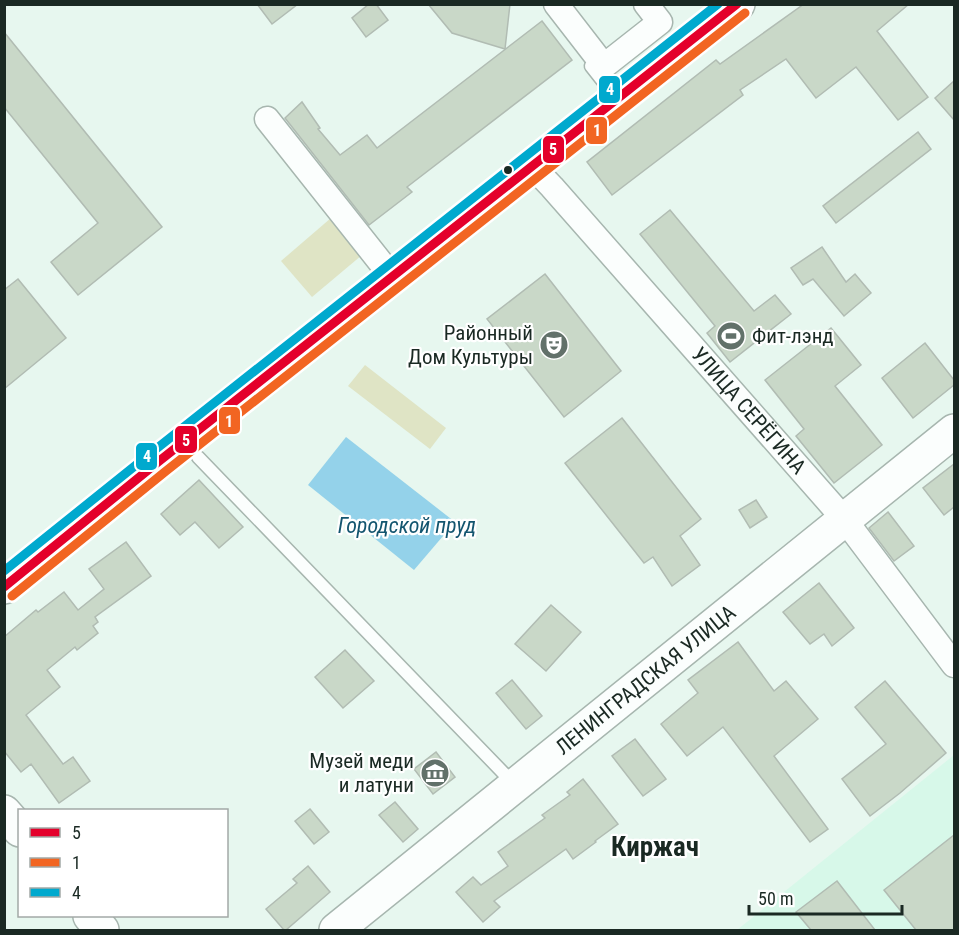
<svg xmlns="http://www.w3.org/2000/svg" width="959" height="935" font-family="'Roboto Condensed',sans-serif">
<rect width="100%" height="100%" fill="#e7f7ef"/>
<polygon fill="#d7f8e9" points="954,755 954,930 737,930"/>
<g fill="#dfe4c5">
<polygon points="331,218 362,255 312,297 281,261"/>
<polygon points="365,365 446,428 430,449 348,386"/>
</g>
<polygon fill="#94d2ea" points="346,437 455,522 414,570 308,485"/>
<g fill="#c9d8c8" stroke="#b1bcb3" stroke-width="1.5">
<polygon points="257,4 298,4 272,24"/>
<polygon points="369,4 376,4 388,20 366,37 352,18"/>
<polygon points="428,4 510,4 505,49 452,33"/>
<polygon points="804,4 909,4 877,31 928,97 898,120 856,67 816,98 786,59 740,90 743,95 612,195 587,162 716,60 720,64"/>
<polygon points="542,21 572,60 407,187 412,192 369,225 285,118 302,102 320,128 318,129 340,155 367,135 377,148"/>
<polygon points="4,32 162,227 78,295 51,262 98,223 4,107"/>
<polygon points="954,81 954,120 935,98"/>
<polygon points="918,132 931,149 836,223 823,206"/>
<polygon points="670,210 754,311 775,295 791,314 730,362 707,333 715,326 640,234"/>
<polygon points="822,247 846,282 855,274 871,293 844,316 813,279 803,285 791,268"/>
<polygon points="545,274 621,371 564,417 487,319"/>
<polygon points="18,279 66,338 4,389 4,290"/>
<polygon points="831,328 861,365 835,386 882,445 834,483 796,436 804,429 765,380"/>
<polygon points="925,343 954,380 954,385 913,418 882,378"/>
<polygon points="622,418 701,519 680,536 700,565 672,586 653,557 644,563 565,463"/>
<polygon points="954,464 954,507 944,515 923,488"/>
<polygon points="199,480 243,527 219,548 195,522 180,535 161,514"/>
<polygon points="756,500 767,517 750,528 739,510"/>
<polygon points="888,512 914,546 894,561 869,528"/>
<polygon points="126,542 151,576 95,617 98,622 93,626 98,633 77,650 75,647 47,670 60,687 26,715 63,764 73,757 90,781 59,803 31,764 21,772 4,751 4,637 36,610 38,612 64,592 78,610 104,589 89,569"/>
<polygon points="819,583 854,628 832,646 824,634 810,644 783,612"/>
<polygon points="551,605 581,632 546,671 515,644"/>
<polygon points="738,642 774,691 786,681 818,719 774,756 828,829 810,842 723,727 687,756 661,724 698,693 688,680"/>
<polygon points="345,650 374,681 343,708 315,677"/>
<polygon points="512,680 542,716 526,729 496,693"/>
<polygon points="885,681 946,753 900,793 870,816 842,779 886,744 855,707"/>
<polygon points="635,739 666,779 643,796 612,756"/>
<polygon points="436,752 455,777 433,794 414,769"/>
<polygon points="583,779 618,824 595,841 596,842 573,859 566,849 494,901 500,907 483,922 456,892 473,877 481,885 508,866 498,852 545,818 542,815 570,795 567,792"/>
<polygon points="395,802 418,829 403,842 379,815"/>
<polygon points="310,809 329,832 314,844 295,821"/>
<polygon points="954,835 954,930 916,930 884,890"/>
<polygon points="308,866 330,892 286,930 284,930 266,909 297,883 293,879"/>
<polygon points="837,881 875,930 811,930 796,912"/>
</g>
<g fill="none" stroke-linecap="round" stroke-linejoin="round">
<g stroke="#a7b6af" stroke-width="15">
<g id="lane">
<polyline points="591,66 617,99"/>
<polyline points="198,457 515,785"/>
</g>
</g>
<g stroke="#a7b6af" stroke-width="27">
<g id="street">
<polyline points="556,4 604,66 660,22 646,4"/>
<polyline points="267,119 393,278"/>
<path id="s1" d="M 532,166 L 552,187 L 845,520 L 954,665"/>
</g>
</g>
<g stroke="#a7b6af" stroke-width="36">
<polyline id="secondary" points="4,587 158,462 738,4"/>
</g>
<g stroke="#a7b6af" stroke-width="36">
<g id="primary">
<polyline points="4,812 20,830"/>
<polyline points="90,916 102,930"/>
<path id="s2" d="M 336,930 L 954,431"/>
</g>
</g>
<use href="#lane" stroke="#fbfefd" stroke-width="12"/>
<use href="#street" stroke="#fbfefd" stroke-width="24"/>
<use href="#secondary" stroke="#fbfefd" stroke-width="33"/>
<use href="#primary" stroke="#fbfefd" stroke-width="33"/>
<g stroke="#fff" stroke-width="14">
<polyline id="bus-1" points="4,587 158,462 737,4"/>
</g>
<g stroke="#fff" stroke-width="14">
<polyline id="bus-2" points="12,596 166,471 745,13"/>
</g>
<g stroke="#fff" stroke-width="14">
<polyline id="bus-3" points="4,571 151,453 718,4"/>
</g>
<use href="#bus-1" stroke="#e4002b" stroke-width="9"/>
<use href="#bus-2" stroke="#f26522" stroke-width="9"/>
<use href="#bus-3" stroke="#00a9ce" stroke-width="9"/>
</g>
<defs>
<g id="stadium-disc" transform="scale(1.5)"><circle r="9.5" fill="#62716a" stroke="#fff"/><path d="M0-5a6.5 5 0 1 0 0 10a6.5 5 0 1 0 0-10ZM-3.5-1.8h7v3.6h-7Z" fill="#fff"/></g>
<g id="theatre-disc" transform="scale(1.5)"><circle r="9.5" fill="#62716a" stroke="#fff"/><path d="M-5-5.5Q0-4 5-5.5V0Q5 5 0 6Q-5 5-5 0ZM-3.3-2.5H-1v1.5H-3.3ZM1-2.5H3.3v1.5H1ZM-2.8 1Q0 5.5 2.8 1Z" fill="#fff"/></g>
<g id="museum-disc" transform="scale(1.5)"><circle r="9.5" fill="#62716a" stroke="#fff"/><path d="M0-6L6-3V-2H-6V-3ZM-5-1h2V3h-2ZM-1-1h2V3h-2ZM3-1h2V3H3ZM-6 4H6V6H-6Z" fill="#fff"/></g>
</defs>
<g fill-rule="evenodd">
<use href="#stadium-disc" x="731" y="336"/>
<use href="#theatre-disc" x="554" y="345"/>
<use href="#museum-disc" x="435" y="773"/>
</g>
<circle fill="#1a2923" stroke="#fff" stroke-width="2" cx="508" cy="170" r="5"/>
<g text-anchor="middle" stroke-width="4.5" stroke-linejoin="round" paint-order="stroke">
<g font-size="21" fill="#1a2923" stroke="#fff" text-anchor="end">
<text x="533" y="340">Районный<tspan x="533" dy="24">Дом Культуры</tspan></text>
<text x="752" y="343" text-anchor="start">Фит-лэнд</text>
<text x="414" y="768">Музей меди<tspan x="414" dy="24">и латуни</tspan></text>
</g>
<g font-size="21" fill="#1a2923" stroke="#fff">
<text dy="7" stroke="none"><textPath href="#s1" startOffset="327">УЛИЦА СЕРЁГИНА</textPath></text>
<text dy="7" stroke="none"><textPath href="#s2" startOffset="398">ЛЕНИНГРАДСКАЯ УЛИЦА</textPath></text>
</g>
<g font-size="22" font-style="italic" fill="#13556f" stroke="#fff">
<text x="407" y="533">Городской пруд</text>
</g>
<g font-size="27" font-weight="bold" fill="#1a2923" stroke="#fff">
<text x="655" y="856">Киржач</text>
</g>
</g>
<g stroke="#fff" stroke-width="2">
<rect x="598" y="75" width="23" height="29" rx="6" fill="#00a9ce"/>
<rect x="585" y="116" width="23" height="29" rx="6" fill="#f26522"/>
<rect x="542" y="135" width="23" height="29" rx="6" fill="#e4002b"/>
<rect x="218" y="406" width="23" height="29" rx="6" fill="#f26522"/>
<rect x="174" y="425" width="24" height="29" rx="6" fill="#e4002b"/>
<rect x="135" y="442" width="23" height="29" rx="6" fill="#00a9ce"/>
</g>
<g font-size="16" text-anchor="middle" font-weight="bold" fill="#fff">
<text x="610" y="95">4</text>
<text x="597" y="136">1</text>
<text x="553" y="155">5</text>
<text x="229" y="427">1</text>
<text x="186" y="446">5</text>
<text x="147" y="462">4</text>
</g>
<rect width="959" height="935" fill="none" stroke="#1a2923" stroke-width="12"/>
<rect x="18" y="809" width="210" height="108" fill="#ffffff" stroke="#a3a9a7" stroke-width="1.5"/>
<rect x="30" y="828" width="30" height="9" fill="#e4002b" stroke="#a3a9a7" stroke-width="1.5"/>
<text x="72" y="839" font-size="18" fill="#1a2923">5</text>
<rect x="30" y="858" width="30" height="9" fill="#f26522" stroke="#a3a9a7" stroke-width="1.5"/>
<text x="72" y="869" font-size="18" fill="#1a2923">1</text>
<rect x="30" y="888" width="30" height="9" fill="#00a9ce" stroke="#a3a9a7" stroke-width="1.5"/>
<text x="72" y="899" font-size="18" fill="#1a2923">4</text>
<path d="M749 905v9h153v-9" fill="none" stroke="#1a2923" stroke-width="3"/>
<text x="758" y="905" font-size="18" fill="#1a2923" stroke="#ffffff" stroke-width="4.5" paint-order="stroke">50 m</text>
</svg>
